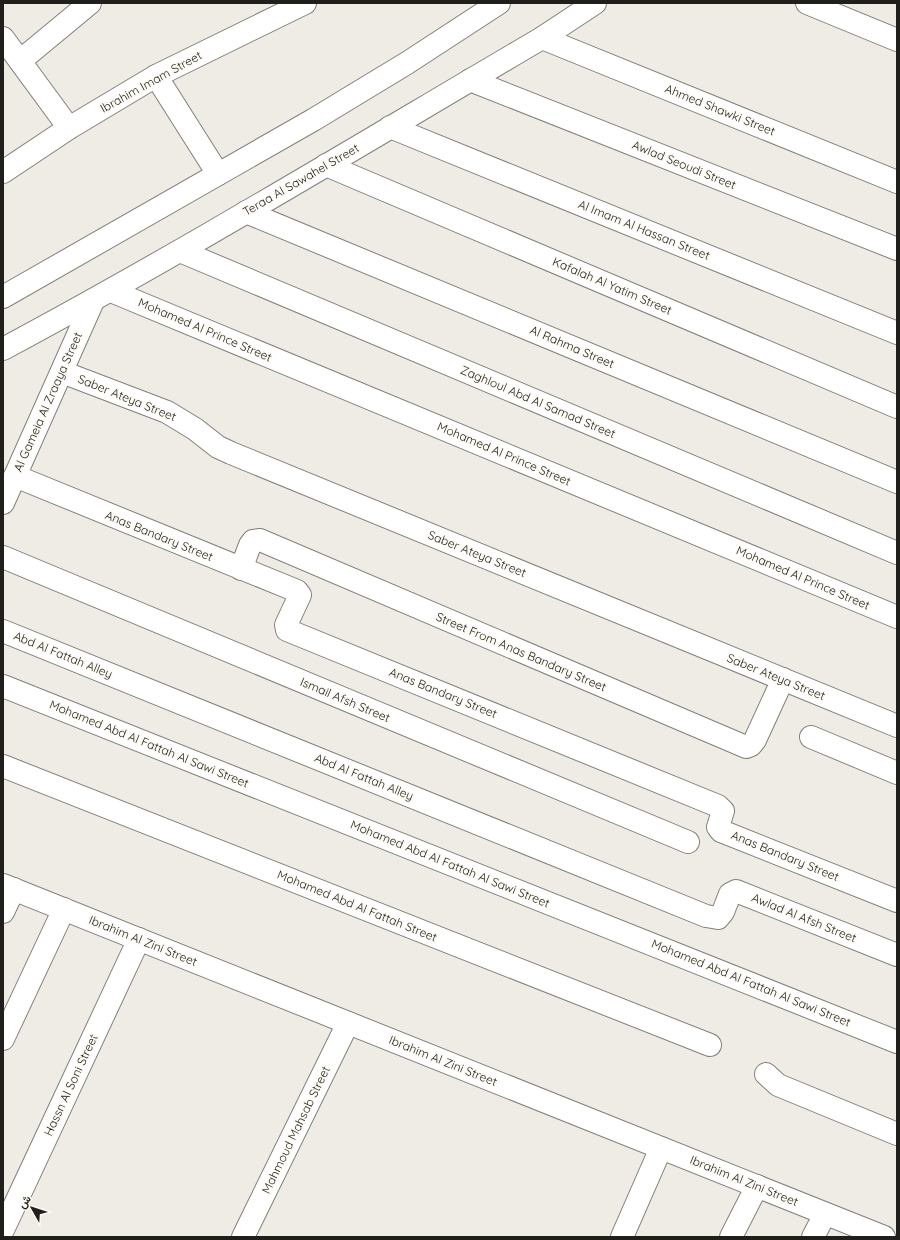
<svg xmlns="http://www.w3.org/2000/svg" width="900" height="1240" font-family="Quicksand,Vazirmatn,sans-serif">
<rect width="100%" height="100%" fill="#efece5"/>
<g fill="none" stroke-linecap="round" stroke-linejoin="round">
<g stroke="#83807a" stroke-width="24">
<g id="street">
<polyline points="807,3 897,40"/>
<polyline points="3,38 69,128"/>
<polyline points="542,38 897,182"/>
<polyline points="20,61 90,3"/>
<polyline points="156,76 218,174"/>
<polyline points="470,80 897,249"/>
<polyline points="390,127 897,333"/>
<polyline points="326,165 897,407"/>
<polyline points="3,172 69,128 156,76 305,3"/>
<polyline points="246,212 897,482"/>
<polyline points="180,251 897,553"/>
<polyline points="111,291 897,617"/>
<polyline points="3,297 313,120 407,63 499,3"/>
<polyline points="62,372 167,412 195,429 218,447 231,453 897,726"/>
<polyline points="15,476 297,591 300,595 286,625 287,630 718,806 723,811 718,827 721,831 897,901"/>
<polyline points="3,503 93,301"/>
<polyline points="3,557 688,842"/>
<polyline points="241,569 250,545 253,541 260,540 746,747 751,745 755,740 783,679"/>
<polyline points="3,631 706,916 718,918 723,912 730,894 736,891 897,955"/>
<polyline points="3,686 897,1042"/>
<polyline points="811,737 897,773"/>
<polyline points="3,766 710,1045"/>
<polyline points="3,885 884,1237"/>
<polyline points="3,912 14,889"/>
<polyline points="3,1039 64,909"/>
<polyline points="766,1074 778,1085 897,1134"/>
<polyline points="3,1230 139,939"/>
<polyline points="243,1237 348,1023"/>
<polyline points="622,1237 661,1148"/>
<polyline points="731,1237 757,1186"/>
<polyline points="813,1237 825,1214"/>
</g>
</g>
<g stroke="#83807a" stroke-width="24">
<path id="secondary" d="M 3,349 C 186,251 363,143 542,38 L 595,3"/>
</g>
<use href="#street" stroke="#fff" stroke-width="22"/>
<use href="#secondary" stroke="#fff" stroke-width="22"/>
</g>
<g text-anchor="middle" stroke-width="3" stroke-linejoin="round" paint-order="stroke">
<g font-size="12" fill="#201f1c" stroke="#fdf9f3">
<text transform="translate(151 82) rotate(-29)" y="4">Ibrahim Imam Street</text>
<text transform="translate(720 110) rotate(22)" y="4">Ahmed Shawki Street</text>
<text transform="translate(684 165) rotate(22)" y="4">Awlad Seoudi Street</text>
<text transform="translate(301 180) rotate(-30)" y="4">Teraa Al Sawahel Street</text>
<text transform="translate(644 230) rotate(22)" y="4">Al Imam Al Hassan Street</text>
<text transform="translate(612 286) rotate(23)" y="4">Kafalah Al Yatim Street</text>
<text transform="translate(205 330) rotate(23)" y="4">Mohamed Al Prince Street</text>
<text transform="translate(572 347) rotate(23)" y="4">Al Rahma Street</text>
<text transform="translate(127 398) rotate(22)" y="4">Saber Ateya Street</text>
<text transform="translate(48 402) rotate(-66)" y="4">Al Gameia Al Zraaya Street</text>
<text transform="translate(538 402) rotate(23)" y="4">Zaghloul Abd Al Samad Street</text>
<text transform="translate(504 454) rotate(23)" y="4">Mohamed Al Prince Street</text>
<text transform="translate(159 536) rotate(22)" y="4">Anas Bandary Street</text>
<text transform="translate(477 554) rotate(22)" y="4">Saber Ateya Street</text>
<text transform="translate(803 578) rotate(23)" y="4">Mohamed Al Prince Street</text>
<text transform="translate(521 652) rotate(23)" y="4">Street From Anas Bandary Street</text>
<text transform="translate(63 655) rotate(22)" y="4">Abd Al Fattah Alley</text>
<text transform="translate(776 677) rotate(22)" y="4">Saber Ateya Street</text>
<text transform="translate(443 693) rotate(22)" y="4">Anas Bandary Street</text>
<text transform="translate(345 700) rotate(23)" y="4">Ismail Afsh Street</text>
<text transform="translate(149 744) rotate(22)" y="4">Mohamed Abd Al Fattah Al Sawi Street</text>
<text transform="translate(364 777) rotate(22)" y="4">Abd Al Fattah Alley</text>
<text transform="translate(785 856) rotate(22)" y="4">Anas Bandary Street</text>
<text transform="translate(450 864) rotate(22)" y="4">Mohamed Abd Al Fattah Al Sawi Street</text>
<text transform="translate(357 906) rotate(22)" y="4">Mohamed Abd Al Fattah Street</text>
<text transform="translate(804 918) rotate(22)" y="4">Awlad Al Afsh Street</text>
<text transform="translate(143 941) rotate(22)" y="4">Ibrahim Al Zini Street</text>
<text transform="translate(751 983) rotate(22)" y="4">Mohamed Abd Al Fattah Al Sawi Street</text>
<text transform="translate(443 1061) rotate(22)" y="4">Ibrahim Al Zini Street</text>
<text transform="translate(71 1085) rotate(-65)" y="4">Hassn Al Soni Street</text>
<text transform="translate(296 1130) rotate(-64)" y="4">Mahmoud Mahsab Street</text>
<text transform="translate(744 1181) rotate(22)" y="4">Ibrahim Al Zini Street</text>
</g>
</g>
<rect width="900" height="1240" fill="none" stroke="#201f1c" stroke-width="8"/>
<g transform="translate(32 1208) rotate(309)" stroke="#fdf9f3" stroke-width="3" paint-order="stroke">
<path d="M0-3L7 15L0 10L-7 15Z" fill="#201f1c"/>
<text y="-6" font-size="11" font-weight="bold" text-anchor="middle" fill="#201f1c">ش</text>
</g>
</svg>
